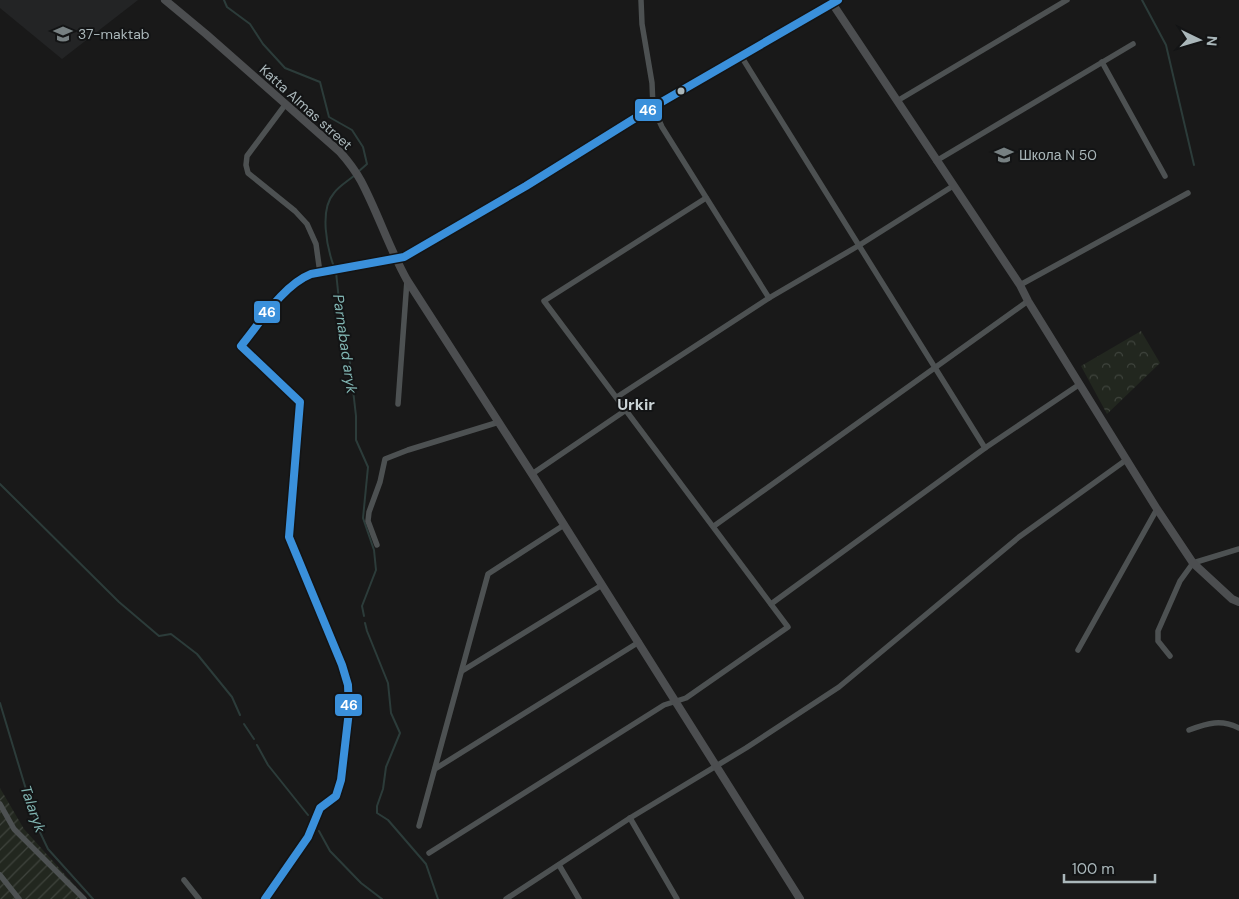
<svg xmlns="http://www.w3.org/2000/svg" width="1239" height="899" font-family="'DM Sans',sans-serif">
<defs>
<pattern id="forest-crowns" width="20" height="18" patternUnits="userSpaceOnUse" patternTransform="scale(1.25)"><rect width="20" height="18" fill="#22271f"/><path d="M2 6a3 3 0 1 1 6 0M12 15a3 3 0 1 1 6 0" fill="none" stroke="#3f443d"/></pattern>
<pattern id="garden-furrows" width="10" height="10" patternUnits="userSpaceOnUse" patternTransform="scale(1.25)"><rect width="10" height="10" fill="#22271f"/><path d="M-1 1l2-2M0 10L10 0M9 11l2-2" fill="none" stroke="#3f443d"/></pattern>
</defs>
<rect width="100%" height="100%" fill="#191919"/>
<polygon fill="#232425" points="0,0 138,0 62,59 0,8"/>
<polygon fill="url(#forest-crowns)" points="1141,331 1160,363 1107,414 1081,366"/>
<polygon fill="url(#garden-furrows)" points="0,788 24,829 87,899 0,899"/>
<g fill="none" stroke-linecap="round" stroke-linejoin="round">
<g stroke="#2c3c3a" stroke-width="2">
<polyline points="224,0 227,7 250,24 263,44 285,68 320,82 329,117 352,130 363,147 367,164 358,172"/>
<polyline points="1142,0 1166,45 1194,165"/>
<path d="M 334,267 C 327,248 319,210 334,193 C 339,186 348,181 355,175"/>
<polyline points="336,272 340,310 349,355 356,416 356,440 368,467 363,518 374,550 376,570 362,606 364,616"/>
<polyline points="0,484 119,602 159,636 171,634 197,654 232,697 240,715"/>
<polyline points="365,623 367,631 388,683 391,713 400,733 386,767 383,789 377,806 377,813 388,820 426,864 438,899"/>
<polyline points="0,703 37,826 48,849 93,899"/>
<polyline points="244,724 254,739"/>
<polyline points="257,745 268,765 308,815"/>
<polyline points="319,831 330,851 361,883 382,899"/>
</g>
<g stroke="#4d5152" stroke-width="5.5">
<polyline points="641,0 642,24 652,83 653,107 662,127 769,298"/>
<polyline points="741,56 985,448"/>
<polyline points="1102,62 1165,176"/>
<polyline points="897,101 1067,0"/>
<polyline points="285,105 247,156 246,165 248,173 295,211 307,224 316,244 320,273"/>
<polyline points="936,161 1133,44"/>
<polyline points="1020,285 1188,193"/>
<polyline points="617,397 769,298 858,246 953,186"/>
<polyline points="398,404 407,280"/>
<polyline points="532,474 626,410"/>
<polyline points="714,526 1028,301"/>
<polyline points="377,545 368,521 369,512 380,482 385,459 408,450 499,422"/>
<polyline points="771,604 985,448 1080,384"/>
<polyline points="1078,650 1157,509"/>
<polyline points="1170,656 1158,641 1158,631 1180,581 1193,563 1239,549"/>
<polyline points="462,671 602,585"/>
<path d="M 1189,730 C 1208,723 1221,719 1239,728"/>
<polyline points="435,769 639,642"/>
<polyline points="0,804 14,829 84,899"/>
<polyline points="630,818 677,899"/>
<polyline points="419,826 488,574 564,525"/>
<polyline points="429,853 664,705 686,698 788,627 544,301 706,198"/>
<polyline points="559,865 579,899"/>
<polyline points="0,875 19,899"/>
<polyline points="184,880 199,899"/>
<path d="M 265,899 L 308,837 L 320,808 L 336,796 L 341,780 L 349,711 L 348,685 L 342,665 L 289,537 L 300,402 L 241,346 C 260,323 283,285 311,274 L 395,259"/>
<polyline points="506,899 630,818 746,748 839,687 1019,537 1126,460"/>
</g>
<g stroke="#4c4e50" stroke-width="8">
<path d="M 165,0 L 206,34 L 340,152 C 348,161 355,170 361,181 C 378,213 389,248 407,280 L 532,474 L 800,899"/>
<polyline points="832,3 1020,285 1028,301 1157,509 1193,563 1232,599 1239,602"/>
<polyline points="395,259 404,257 526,186 653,107 838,0"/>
</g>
<g stroke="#131415" stroke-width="11">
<path id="bus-1" d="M 265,899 L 308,837 L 320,808 L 336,796 L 341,780 L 349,711 L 348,685 L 342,665 L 289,537 L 300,402 L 241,346 C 260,323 283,285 311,274 L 404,257 L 526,186 L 653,107 L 838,0"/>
</g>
<use href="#bus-1" stroke="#3a90db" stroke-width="8"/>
</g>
<defs>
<g id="school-bare" transform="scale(1.5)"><path d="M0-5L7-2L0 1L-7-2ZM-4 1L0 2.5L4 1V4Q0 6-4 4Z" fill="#778082" stroke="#131415" stroke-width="2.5" paint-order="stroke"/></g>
</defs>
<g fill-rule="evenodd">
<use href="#school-bare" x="63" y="34"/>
<use href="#school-bare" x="1004" y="155"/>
</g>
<circle fill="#aab7ba" stroke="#131415" stroke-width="2" cx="681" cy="91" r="4.5"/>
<g text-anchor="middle" stroke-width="4" stroke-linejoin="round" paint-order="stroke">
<g font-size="14" fill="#aab7ba" stroke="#131415" text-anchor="start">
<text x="78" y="39">37-maktab</text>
<text x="1019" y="160">Школа N 50</text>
</g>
<g font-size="14" fill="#aab7ba" stroke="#131415">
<text transform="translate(306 107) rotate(42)" y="5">Katta Almas street</text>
</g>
<g font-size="15" font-style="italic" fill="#81b5b2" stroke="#131415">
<text transform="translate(345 344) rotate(82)" y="5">Parnabad aryk</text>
<text transform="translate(33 809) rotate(71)" y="5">Talaryk</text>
</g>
<g font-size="16" font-weight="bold" fill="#cbd4d6" stroke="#131415">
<text x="636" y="410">Urkir</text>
</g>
</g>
<g stroke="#131415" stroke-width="2">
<rect x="634" y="98" width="29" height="24" rx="5" fill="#3a90db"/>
<rect x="253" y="300" width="28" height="24" rx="5" fill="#3a90db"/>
<rect x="334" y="693" width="29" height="24" rx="5" fill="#3a90db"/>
</g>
<g font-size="14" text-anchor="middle" font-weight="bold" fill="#fff">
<text x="648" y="115">46</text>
<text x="267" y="317">46</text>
<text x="349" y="710">46</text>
</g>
<g transform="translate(1199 40) rotate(95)" stroke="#131415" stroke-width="4" paint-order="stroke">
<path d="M0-4L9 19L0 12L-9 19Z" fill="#aab7ba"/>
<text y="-8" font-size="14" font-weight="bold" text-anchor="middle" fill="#aab7ba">N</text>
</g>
<path d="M1064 874v8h91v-8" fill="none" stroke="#aab7ba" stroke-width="2.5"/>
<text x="1072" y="874" font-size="15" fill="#aab7ba" stroke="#131415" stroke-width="4" paint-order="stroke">100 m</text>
</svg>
